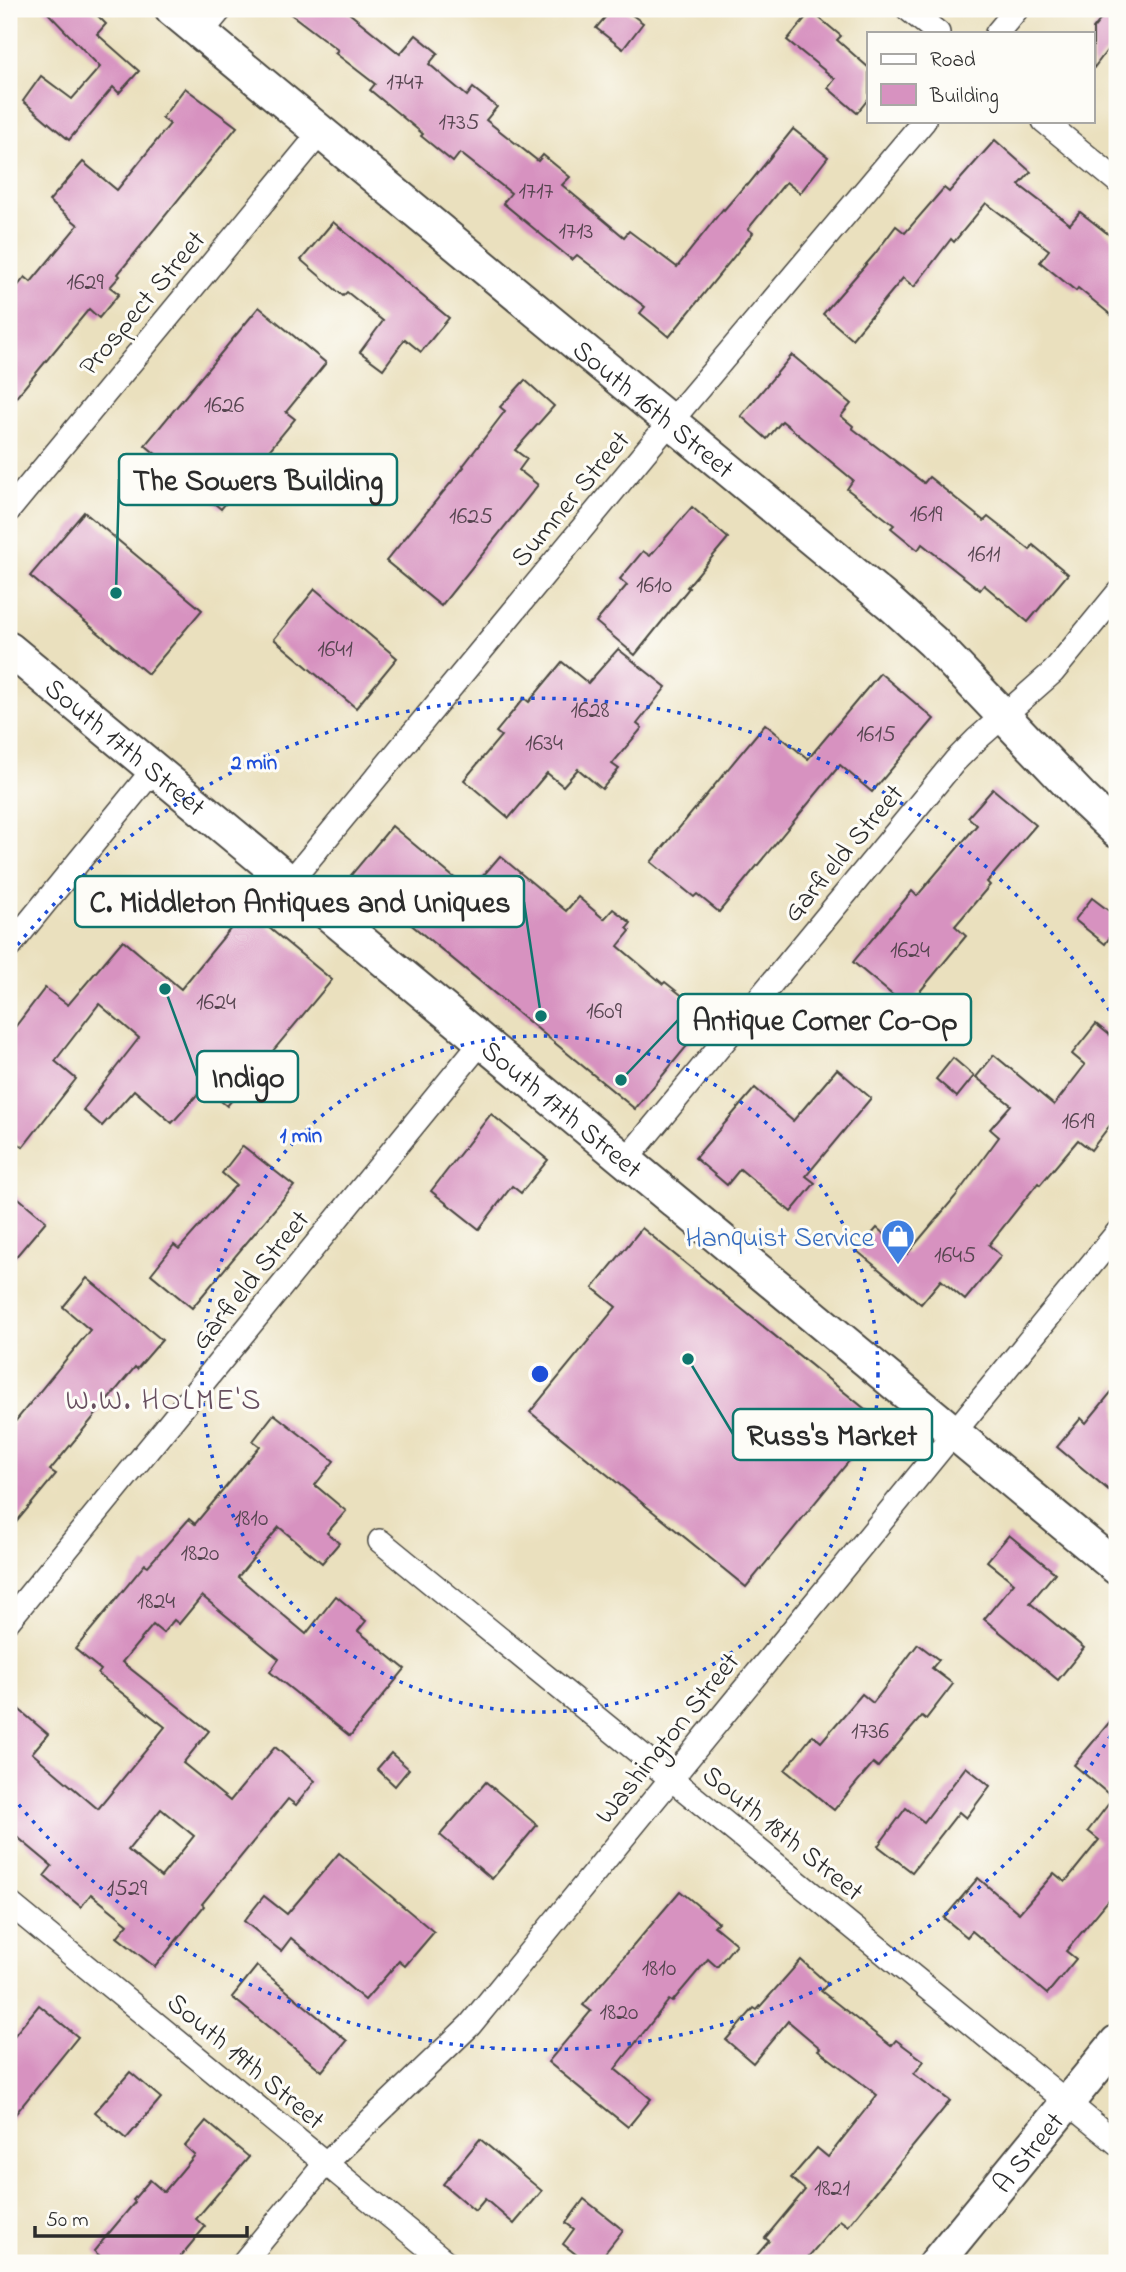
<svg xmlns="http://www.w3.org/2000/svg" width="1126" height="2272" font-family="'Indie Flower',sans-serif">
<rect width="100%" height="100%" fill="#fdfcf7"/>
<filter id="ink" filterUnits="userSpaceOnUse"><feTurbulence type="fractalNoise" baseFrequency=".0143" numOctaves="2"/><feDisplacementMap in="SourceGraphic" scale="14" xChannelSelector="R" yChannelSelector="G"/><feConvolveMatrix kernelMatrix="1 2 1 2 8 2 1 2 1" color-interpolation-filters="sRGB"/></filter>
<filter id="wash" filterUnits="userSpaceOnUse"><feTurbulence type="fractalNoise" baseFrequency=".00686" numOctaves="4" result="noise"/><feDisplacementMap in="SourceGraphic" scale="28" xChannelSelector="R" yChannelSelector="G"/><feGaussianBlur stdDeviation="1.57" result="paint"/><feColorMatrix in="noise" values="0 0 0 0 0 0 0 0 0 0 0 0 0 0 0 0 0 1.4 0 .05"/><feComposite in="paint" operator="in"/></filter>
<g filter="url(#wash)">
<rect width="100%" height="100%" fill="#eae0be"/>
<g id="blocks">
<g fill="#d792c0" fill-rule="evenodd">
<polygon points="44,9 91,9 106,24 97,34 139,71 119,93 113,87 69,140 23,101 41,76 72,99 100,67"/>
<polygon points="284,9 344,9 400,54 416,35 438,53 429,64 467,96 473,88 497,107 486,120 538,161 543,155 570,177 562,185 624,237 629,231 677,267 723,209 724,210 746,184 748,185 793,129 828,157 800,193 786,182 748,229 753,233 669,337 640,313 645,307 577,255 572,260 503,203 511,193 460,153 453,162 421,136 423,134 370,90 375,84 335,53 338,50"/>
<polygon points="612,9 624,9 643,23 623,49 596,28"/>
<polygon points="1109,9 1117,9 1117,37 1093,69 1093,29"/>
<polygon points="811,11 841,36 837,40 869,68 869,98 857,113 828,88 835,79 787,40"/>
<polygon points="185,88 237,127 118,274 120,276 110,287 119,294 99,318 89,309 9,406 9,297 25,277 31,282 78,225 49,201 83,162 117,190 170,124 162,118"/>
<polygon points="995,140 1031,172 1019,185 1070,224 1080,212 1117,241 1117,320 1078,288 1076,291 1040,262 1049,250 986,203 954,242 951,239 914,287 903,278 852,339 823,314 874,255 896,226 905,233 944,188 949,192"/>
<polygon points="333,222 449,318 421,352 405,339 383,369 360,352 383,321 347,292 343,296 301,260"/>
<polygon points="259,307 326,363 286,412 295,419 221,509 145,445"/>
<polygon points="792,355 851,404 841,416 853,426 852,428 924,483 929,477 984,521 988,517 1030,550 1033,545 1068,574 1028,622 984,585 980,590 922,544 918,550 891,528 894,525 847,489 853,480 782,421 767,439 741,416"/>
<polygon points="525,380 554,406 515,450 527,459 519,470 538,485 441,606 386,561 464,467 463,466 505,411 500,407"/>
<polygon points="692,507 728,538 687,587 689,588 635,655 596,622 627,585 620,579 643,551 650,556"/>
<polygon points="84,512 202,610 148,674 30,576"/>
<polygon points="315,589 397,658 356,708 274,639"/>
<polygon points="618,649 666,687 637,724 642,728 612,764 619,769 602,789 578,769 563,786 547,773 509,818 464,780 501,736 496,732 524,698 529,702 562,662 588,683"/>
<polygon points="880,673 934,719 872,792 840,765 719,912 697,894 694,897 651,862 765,724 808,759"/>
<polygon points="993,789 1036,825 987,882 990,885 955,926 966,936 907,1007 853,962 912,891 917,896 977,825 968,817"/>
<polygon points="392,826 470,891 500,856 566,911 578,897 604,919 613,909 631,923 627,928 630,931 618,946 663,984 665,982 710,1018 635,1109 351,875"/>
<polygon points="1092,898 1117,917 1117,927 1105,944 1075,920"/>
<polygon points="240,917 256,917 332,980 227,1106 204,1087 172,1123 134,1090 102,1126 83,1110 139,1038 99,1004 55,1061 76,1079 23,1147 9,1136 9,1035 45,988 68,1005 123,940 181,989"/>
<polygon points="1096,1024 1117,1041 1117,1116 1091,1150 1078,1140 1040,1185 1038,1183 989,1245 1001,1256 965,1300 941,1280 921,1304 857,1251 877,1228 907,1254 955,1197 999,1137 990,1129 1011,1105 976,1077 994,1055 1054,1105 1085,1065 1072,1054"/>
<polygon points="953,1058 974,1076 957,1097 936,1079"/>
<polygon points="837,1069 871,1098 806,1176 815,1183 791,1212 740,1169 727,1185 695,1158 755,1088 793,1121"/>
<polygon points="491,1114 548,1160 521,1193 512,1186 479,1229 431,1191"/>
<polygon points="243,1146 294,1186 192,1308 151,1274 174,1245 179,1249 236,1185 222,1173"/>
<polygon points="9,1190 46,1221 9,1265"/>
<polygon points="642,1228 881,1422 746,1587 530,1412 616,1307 593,1288"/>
<polygon points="87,1278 162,1340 137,1369 135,1367 50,1470 56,1474 9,1531 9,1429 90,1330 63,1307"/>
<polygon points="1117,1385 1117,1497 1057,1447 1081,1418 1086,1423"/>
<path d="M 274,1414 L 334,1461 L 315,1485 L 346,1511 L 327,1533 L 339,1543 L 322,1563 L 279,1527 L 238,1577 L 306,1634 L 336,1596 L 366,1621 L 358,1631 L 405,1669 L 350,1736 L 270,1672 L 279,1659 L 202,1596 L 179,1624 L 174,1620 L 163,1633 L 153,1625 L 122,1662 L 209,1731 L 183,1763 L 230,1801 L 275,1747 L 315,1781 L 296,1805 L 288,1799 L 202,1904 L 204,1906 L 155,1967 L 117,1937 L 128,1924 L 91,1894 L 81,1907 L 44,1876 L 52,1866 L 9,1830 L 9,1701 L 48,1734 L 32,1753 L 98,1809 L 165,1727 L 98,1674 L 101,1670 L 75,1649 L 145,1564 L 148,1566 L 189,1519 L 195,1524 L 260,1446 L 253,1441 ZM 161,1809 L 194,1836 L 161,1877 L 128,1850 Z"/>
<polygon points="1009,1535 1055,1573 1030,1603 1084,1648 1058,1680 984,1619 1014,1583 987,1561"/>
<polygon points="918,1644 939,1660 932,1668 953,1684 926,1719 922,1716 878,1767 873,1763 834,1810 785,1770 813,1735 821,1742 862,1694 873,1703"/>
<polygon points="1117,1713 1117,1890 1066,1951 1076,1959 1047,1994 972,1931 967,1937 944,1918 978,1878 1019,1913 1054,1873 1065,1882 1099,1840 1088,1831 1113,1798 1074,1765"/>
<polygon points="391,1753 409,1769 395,1786 377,1769"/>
<polygon points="966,1767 990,1786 966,1818 959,1812 912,1872 878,1846 906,1808 924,1822"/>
<polygon points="486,1782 537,1825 492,1879 440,1835"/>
<polygon points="339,1853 434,1932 405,1966 399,1961 365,2000 291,1938 281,1951 244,1921 264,1896 287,1914"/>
<polygon points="680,1891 718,1922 714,1926 736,1944 717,1967 708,1959 672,2002 669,2000 615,2069 651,2099 628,2127 548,2062 591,2011 583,2005"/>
<polygon points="801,1960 828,1984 821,1991 891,2046 896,2040 924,2061 914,2074 950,2101 848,2226 840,2220 803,2263 750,2263 769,2241 765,2238 805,2190 791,2178 817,2148 828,2157 877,2095 818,2050 820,2048 788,2021 753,2063 726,2040 754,2008 757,2010"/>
<polygon points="257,1966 347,2041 322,2071 232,1997"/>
<polygon points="39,2005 78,2037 9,2122 9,2042"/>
<polygon points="130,2072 161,2098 126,2139 95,2112"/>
<polygon points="206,2121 249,2157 196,2219 205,2227 175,2263 108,2263 94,2251 135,2202 133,2200 150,2180 164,2192 195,2155 185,2146"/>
<polygon points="480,2139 542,2191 514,2224 485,2199 475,2211 443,2184"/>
<polygon points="584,2199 623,2230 597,2263 587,2263 563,2244 574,2229 566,2223"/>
</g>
</g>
</g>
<g filter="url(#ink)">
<use href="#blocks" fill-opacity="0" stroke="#484641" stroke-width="2"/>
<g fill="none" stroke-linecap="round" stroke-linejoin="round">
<g stroke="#484641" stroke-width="26">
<g id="minor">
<polyline points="908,9 938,33"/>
<polyline points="201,33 221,9"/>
<polyline points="997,33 1017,9"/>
<polyline points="1044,121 1117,181"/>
<polyline points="9,510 320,133"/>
<polyline points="290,882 651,445 924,121"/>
<polyline points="9,947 154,769"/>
<polyline points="626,1160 955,761 977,739 1053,672 1117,594"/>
<polyline points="380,1541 1117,2143"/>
<polyline points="9,1620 482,1041"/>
<polyline points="9,1903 447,2263"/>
<polyline points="243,2263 325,2164 470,2025 1117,1233"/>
</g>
</g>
<g stroke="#484641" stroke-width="37">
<g id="secondary">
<path id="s1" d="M 172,9 L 892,605 L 933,642 L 1082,798 L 1117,831"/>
<path id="s2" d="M 9,649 L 1117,1568"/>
<path id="s3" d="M 936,2263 L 1117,2042"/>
</g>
</g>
<use href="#minor" stroke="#fff" stroke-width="23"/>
<use href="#secondary" stroke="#fff" stroke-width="33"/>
</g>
</g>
<g fill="none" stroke="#1d4ed8" stroke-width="3.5" stroke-dasharray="3.5 7">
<circle cx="540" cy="1374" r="338"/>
<path d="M1116 1727A676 676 0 0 1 11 1795M11 953A676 676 0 0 1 1116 1021"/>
</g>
<defs>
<g id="shop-pin" transform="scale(1.75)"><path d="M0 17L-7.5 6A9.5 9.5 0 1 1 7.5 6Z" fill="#3f7fe0" stroke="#fdfcf7"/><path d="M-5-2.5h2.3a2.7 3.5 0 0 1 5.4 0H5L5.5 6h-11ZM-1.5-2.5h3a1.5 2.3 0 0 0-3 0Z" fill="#fff"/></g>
</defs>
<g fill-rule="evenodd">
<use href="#shop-pin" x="898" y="1236"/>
</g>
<g text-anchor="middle" stroke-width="6" stroke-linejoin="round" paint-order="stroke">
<g font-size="24" fill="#564550">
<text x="405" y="89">1747</text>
<text x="459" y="129">1735</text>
<text x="536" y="198">1717</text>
<text x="576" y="238">1713</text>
<text x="85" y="289">1629</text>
<text x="224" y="412">1626</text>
<text x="926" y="521">1619</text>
<text x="471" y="523">1625</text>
<text x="984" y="561">1611</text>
<text x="654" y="592">1610</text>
<text x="335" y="656">1641</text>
<text x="590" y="717">1628</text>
<text x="876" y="741">1615</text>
<text x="544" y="750">1634</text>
<text x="910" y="957">1624</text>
<text x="216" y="1009">1624</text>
<text x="604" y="1018">1609</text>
<text x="1078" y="1128">1619</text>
<text x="955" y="1262">1645</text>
<text x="251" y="1525">1810</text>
<text x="200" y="1560">1820</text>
<text x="156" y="1608">1824</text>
<text x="870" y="1738">1736</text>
<text x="127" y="1895">1529</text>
<text x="659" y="1975">1810</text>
<text x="619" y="2019">1820</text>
<text x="832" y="2195">1821</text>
</g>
<g font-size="28" fill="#2b2b2b" stroke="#fdfcf7">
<text transform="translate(141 302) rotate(-50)" y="10">Prospect Street</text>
<text dy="10" stroke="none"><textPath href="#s1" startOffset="626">South 16th Street</textPath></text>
<text transform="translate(569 498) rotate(-50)" y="10">Sumner Street</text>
<text dy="10" stroke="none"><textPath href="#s2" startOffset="152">South 17th Street</textPath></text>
<text transform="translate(842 852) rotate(-50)" y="10">Garfield Street</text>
<text dy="10" stroke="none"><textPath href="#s2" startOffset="719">South 17th Street</textPath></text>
<text transform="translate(249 1279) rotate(-51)" y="10">Garfield Street</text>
<text transform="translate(666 1737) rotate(-51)" y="10">Washington Street</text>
<text transform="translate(784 1832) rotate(39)" y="10">South 18th Street</text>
<text transform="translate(247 2060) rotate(40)" y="10">South 19th Street</text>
<text dy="10" stroke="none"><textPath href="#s3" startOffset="144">A Street</textPath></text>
</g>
<g font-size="28" fill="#366cbe" stroke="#fdfcf7" text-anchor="end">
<text x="874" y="1246">Hanquist Service</text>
</g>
<g font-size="30" letter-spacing="2" fill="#674f5f" stroke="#fdfcf7">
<text x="164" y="1409">W.W. HOLME'S</text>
</g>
</g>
<circle cx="540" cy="1374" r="10" fill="#1d4ed8" stroke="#fdfcf7" stroke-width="3.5"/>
<g font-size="21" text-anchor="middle" font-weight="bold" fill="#1d4ed8" stroke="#fdfcf7" stroke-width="6" stroke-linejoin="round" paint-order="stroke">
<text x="254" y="769">2 min</text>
<text x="301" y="1142">1 min</text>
</g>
<path fill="none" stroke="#0f766e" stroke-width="2.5" d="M116 593L119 479M541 1016L524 902M621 1080L678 1020M165 989L197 1076M688 1359L733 1434"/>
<g fill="#0f766e" stroke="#fdfcf7" stroke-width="2.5">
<circle cx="116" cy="593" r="7"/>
<circle cx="541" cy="1016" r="7"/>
<circle cx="621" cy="1080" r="7"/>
<circle cx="165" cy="989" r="7"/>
<circle cx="688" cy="1359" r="7"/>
</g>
<g fill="#fdfcf7" stroke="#0f766e" stroke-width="2.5">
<rect x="119" y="454" width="278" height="51" rx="7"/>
<rect x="75" y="876" width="449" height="51" rx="7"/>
<rect x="678" y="994" width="293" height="51" rx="7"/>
<rect x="197" y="1051" width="101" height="51" rx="7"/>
<rect x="733" y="1409" width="199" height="51" rx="7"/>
</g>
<g font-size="30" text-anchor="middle" font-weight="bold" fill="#2b2b2b">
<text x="258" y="490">The Sowers Building</text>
<text x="300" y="912">C. Middleton Antiques and Uniques</text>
<text x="825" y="1030">Antique Corner Co-Op</text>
<text x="248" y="1087">Indigo</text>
<text x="832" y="1445">Russ's Market</text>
</g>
<rect width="1126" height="2272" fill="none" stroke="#fdfcf7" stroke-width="35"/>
<rect x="867" y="32" width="228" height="91" fill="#fdfcf7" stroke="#a9a8a5" stroke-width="2"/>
<rect x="881" y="54" width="35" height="10" fill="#ffffff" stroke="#a9a8a5" stroke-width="2"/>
<text x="930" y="66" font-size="21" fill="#2b2b2b">Road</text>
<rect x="881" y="84" width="35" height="21" fill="#d792c0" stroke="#a9a8a5" stroke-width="2"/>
<text x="930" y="102" font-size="21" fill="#2b2b2b">Building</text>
<path d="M35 2226v10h212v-10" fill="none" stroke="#2b2b2b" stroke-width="3.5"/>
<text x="46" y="2226" font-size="21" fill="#2b2b2b" stroke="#fdfcf7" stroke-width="5" paint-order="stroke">50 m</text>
</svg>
